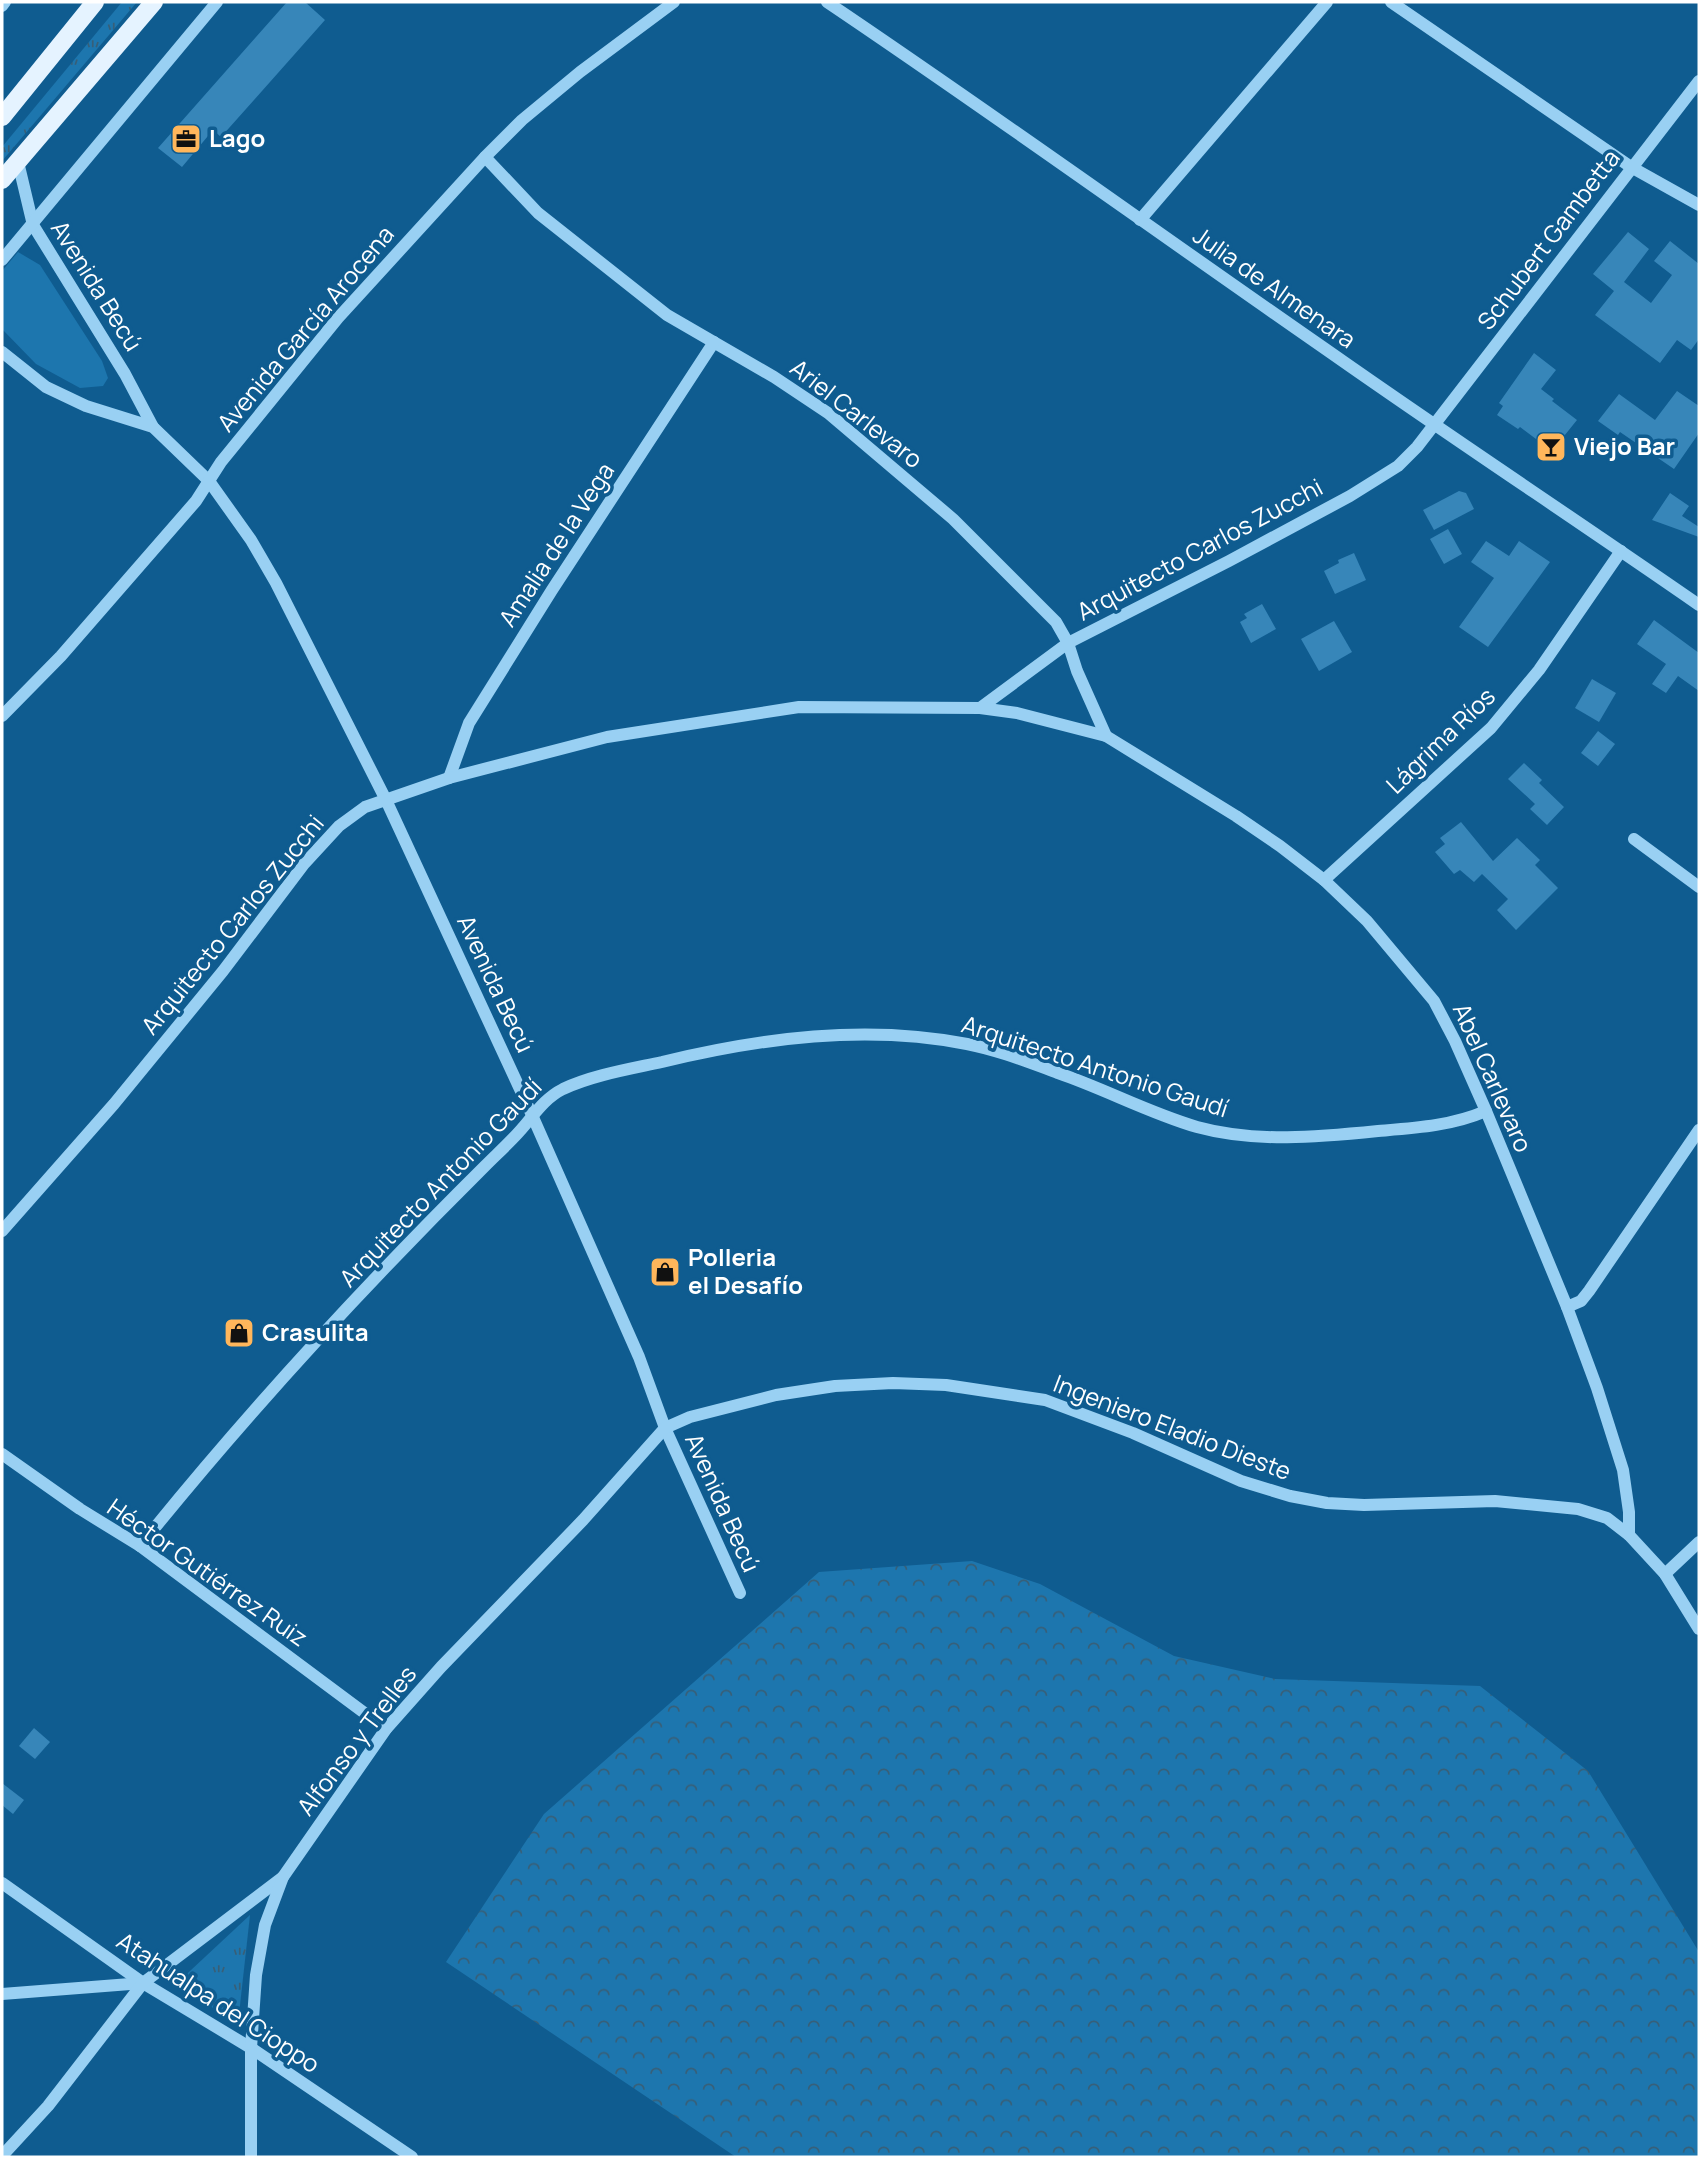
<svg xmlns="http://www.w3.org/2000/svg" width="1701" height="2159" font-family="Manrope,sans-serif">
<defs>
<pattern id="grass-tufts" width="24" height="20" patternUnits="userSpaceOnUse" patternTransform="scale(1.75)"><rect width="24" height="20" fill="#1d76ae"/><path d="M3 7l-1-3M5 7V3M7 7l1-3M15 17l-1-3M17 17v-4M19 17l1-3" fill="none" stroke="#375f78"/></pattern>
<pattern id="forest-crowns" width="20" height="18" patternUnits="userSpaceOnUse" patternTransform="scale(1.75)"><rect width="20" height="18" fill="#1d76ae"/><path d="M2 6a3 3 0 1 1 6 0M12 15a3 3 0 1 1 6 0" fill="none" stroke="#375f78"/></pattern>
</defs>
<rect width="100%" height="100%" fill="#0f5c90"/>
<g fill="url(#grass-tufts)">
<polygon points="122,2 137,2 2,161 2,147"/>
<polygon points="250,1915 238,2023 175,1985"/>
</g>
<polygon fill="url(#forest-crowns)" points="972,1561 1040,1584 1174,1656 1275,1679 1480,1686 1588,1771 1699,1952 1699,2157 736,2157 446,1962 544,1814 819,1572"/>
<polygon fill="#1d76ae" points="18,252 40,265 102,361 108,378 103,386 80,388 36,364 2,329 2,271"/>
<g fill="#3786b9">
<polygon points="287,2 305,2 325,20 221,137 213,130 182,167 158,148"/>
<polygon points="1628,232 1649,249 1624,282 1651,303 1672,275 1654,261 1670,241 1699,264 1699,339 1691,350 1677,340 1660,363 1595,315 1614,291 1593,274"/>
<polygon points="1534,353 1556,370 1541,389 1554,399 1552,401 1577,420 1552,451 1520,427 1518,429 1497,415 1503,406 1499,403"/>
<polygon points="1677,391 1699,406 1699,433 1674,469 1620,432 1618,435 1598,421 1619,394 1655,420"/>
<polygon points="1459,491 1466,493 1474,509 1434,530 1423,510"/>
<polygon points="1670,493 1689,506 1682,516 1699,527 1699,537 1652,520"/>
<polygon points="1448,529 1462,554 1444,564 1430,539"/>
<polygon points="1486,541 1509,556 1519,541 1550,562 1488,647 1459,627 1494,578 1471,562"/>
<polygon points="1354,553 1366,580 1335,594 1324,571 1339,563 1338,560"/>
<polygon points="1262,604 1276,629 1251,643 1240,622 1247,618 1244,614"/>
<polygon points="1654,620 1699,653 1699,691 1678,676 1666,693 1652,684 1666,664 1637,644"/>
<polygon points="1334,621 1352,652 1319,671 1301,639"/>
<polygon points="1592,679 1616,693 1599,722 1575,708"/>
<polygon points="1598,731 1615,744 1598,766 1581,753"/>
<polygon points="1524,763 1542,780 1539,783 1564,807 1547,825 1530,809 1535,804 1508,779"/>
<polygon points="1461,822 1493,861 1517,838 1540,860 1535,865 1558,888 1516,930 1497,910 1508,899 1482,874 1474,882 1460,870 1454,874 1435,852 1445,844 1440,838"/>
<polygon points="34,1728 50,1742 35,1759 19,1746"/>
<polygon points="2,1783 24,1800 13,1814 2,1805"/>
</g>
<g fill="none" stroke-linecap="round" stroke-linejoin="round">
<g stroke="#99d0f3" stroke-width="12">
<path d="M 827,2 C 998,117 1165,238 1334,355 C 1455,440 1578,521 1699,605"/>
<polyline points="1391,2 1631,167 1699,205"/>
<polyline points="2,6 5,2"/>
<polyline points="485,157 538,213 667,315 774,377 828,413 953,519 1056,622 1068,643 1077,671 1106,736"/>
<polyline points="18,162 33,225 125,374 153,427"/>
<polyline points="1140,220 1327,2"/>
<polyline points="2,260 217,2"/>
<polyline points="2,352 46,387 86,406 153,427 209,481 251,540 276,583 386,800 532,1115 639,1357 665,1428 740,1593"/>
<polyline points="980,708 1068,643 1229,561 1350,496 1398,466 1417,447 1699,81"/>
<polyline points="2,716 61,656 196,501 221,462 338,318 485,157 522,120 580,72 674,2"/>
<polyline points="449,778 469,723 552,590 714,342"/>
<polyline points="1634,839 1699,887"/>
<polyline points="1324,880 1491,728 1539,670 1621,551"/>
<polyline points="2,1231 114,1104 223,971 304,864 339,826 365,807 449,778 607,737 799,707 980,708 1017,713 1106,736 1236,816 1280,846 1324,880 1367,921 1434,1001 1455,1041 1486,1111 1567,1307 1597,1388 1623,1470 1629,1512 1629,1535"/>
<polyline points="1567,1307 1581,1301 1589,1291 1699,1130"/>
<polyline points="2,1454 80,1509 140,1546 386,1729"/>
<path d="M 140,1546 C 247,1413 363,1287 485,1166 C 496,1155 508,1144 518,1133 C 533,1117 543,1099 563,1089 C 593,1075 630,1069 662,1062 C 761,1038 866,1024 967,1044 C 998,1050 1028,1062 1058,1073 C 1105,1089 1149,1113 1197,1127 C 1255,1143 1319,1137 1378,1131 C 1415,1128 1451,1126 1486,1111"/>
<polyline points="1665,1574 1699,1542"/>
<polyline points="2,1883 143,1983 251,2048 412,2157"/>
<polyline points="2,1994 143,1983"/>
<polyline points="2,2156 48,2106 143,1983 283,1877"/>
<polyline points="251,2157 251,2048 256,1975 265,1925 283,1877 386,1729 441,1667 583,1520 665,1428 690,1417 776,1395 835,1386 893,1383 946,1385 1045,1400 1133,1433 1241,1481 1290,1496 1327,1503 1364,1505 1495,1501 1578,1509 1607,1518 1629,1535 1665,1574 1699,1629"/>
</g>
<g stroke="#e5f3ff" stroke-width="18">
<polyline points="2,117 95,2"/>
<polyline points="2,180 154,2"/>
</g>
</g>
<defs>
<g id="office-square" transform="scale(1.575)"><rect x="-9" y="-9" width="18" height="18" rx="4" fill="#ffb65b" stroke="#0f5c90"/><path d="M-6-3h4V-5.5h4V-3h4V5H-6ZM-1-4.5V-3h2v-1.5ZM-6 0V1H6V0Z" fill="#111"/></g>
<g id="bar-square" transform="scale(1.575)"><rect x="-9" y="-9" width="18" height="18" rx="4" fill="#ffb65b" stroke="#0f5c90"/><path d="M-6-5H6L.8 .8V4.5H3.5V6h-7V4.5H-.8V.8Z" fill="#111"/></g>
<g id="shop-square" transform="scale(1.575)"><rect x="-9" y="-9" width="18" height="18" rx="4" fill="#ffb65b" stroke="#0f5c90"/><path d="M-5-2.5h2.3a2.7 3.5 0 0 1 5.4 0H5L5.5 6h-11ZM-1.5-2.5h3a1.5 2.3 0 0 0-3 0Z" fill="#111"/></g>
</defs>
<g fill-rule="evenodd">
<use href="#office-square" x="186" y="139"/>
<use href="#bar-square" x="1551" y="447"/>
<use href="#shop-square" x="665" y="1272"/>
<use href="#shop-square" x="239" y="1333"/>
</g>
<g text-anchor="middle" stroke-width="7" stroke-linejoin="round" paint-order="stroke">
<g font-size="24" font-weight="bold" fill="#fff" stroke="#0f5c90" text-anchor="start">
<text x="209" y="147">Lago</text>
<text x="1574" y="455">Viejo Bar</text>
<text x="688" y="1266">Polleria<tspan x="688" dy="28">el Desafío</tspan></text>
<text x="262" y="1341">Crasulita</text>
</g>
<g font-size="24" fill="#fff" stroke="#0f5c90">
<text transform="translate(1549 240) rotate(-53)" y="8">Schubert Gambetta</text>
<text transform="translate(96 286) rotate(58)" y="8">Avenida Becú</text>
<text transform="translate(1274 288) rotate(35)" y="8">Julia de Almenara</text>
<text transform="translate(306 329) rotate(-50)" y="8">Avenida García Arocena</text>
<text transform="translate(856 414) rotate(38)" y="8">Ariel Carlevaro</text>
<text transform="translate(557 545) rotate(-57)" y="8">Amalia de la Vega</text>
<text transform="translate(1200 550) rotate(-28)" y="8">Arquitecto Carlos Zucchi</text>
<text transform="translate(1441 741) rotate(-44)" y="8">Lágrima Ríos</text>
<text transform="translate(233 925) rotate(-51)" y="8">Arquitecto Carlos Zucchi</text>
<text transform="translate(495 984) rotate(65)" y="8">Avenida Becú</text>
<text transform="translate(1095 1067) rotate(18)" y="8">Arquitecto Antonio Gaudí</text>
<text transform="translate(1492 1078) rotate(66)" y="8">Abel Carlevaro</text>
<text transform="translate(441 1183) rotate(-46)" y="8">Arquitecto Antonio Gaudí</text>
<text transform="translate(1172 1428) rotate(21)" y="8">Ingeniero Eladio Dieste</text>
<text transform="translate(722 1503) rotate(66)" y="8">Avenida Becú</text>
<text transform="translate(207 1573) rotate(35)" y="8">Héctor Gutiérrez Ruiz</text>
<text transform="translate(357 1741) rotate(-53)" y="8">Alfonso y Trelles</text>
<text transform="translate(218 2003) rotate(33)" y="8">Atahualpa del Cioppo</text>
</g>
</g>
<rect width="1701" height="2159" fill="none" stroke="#ffffff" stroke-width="7"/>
</svg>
